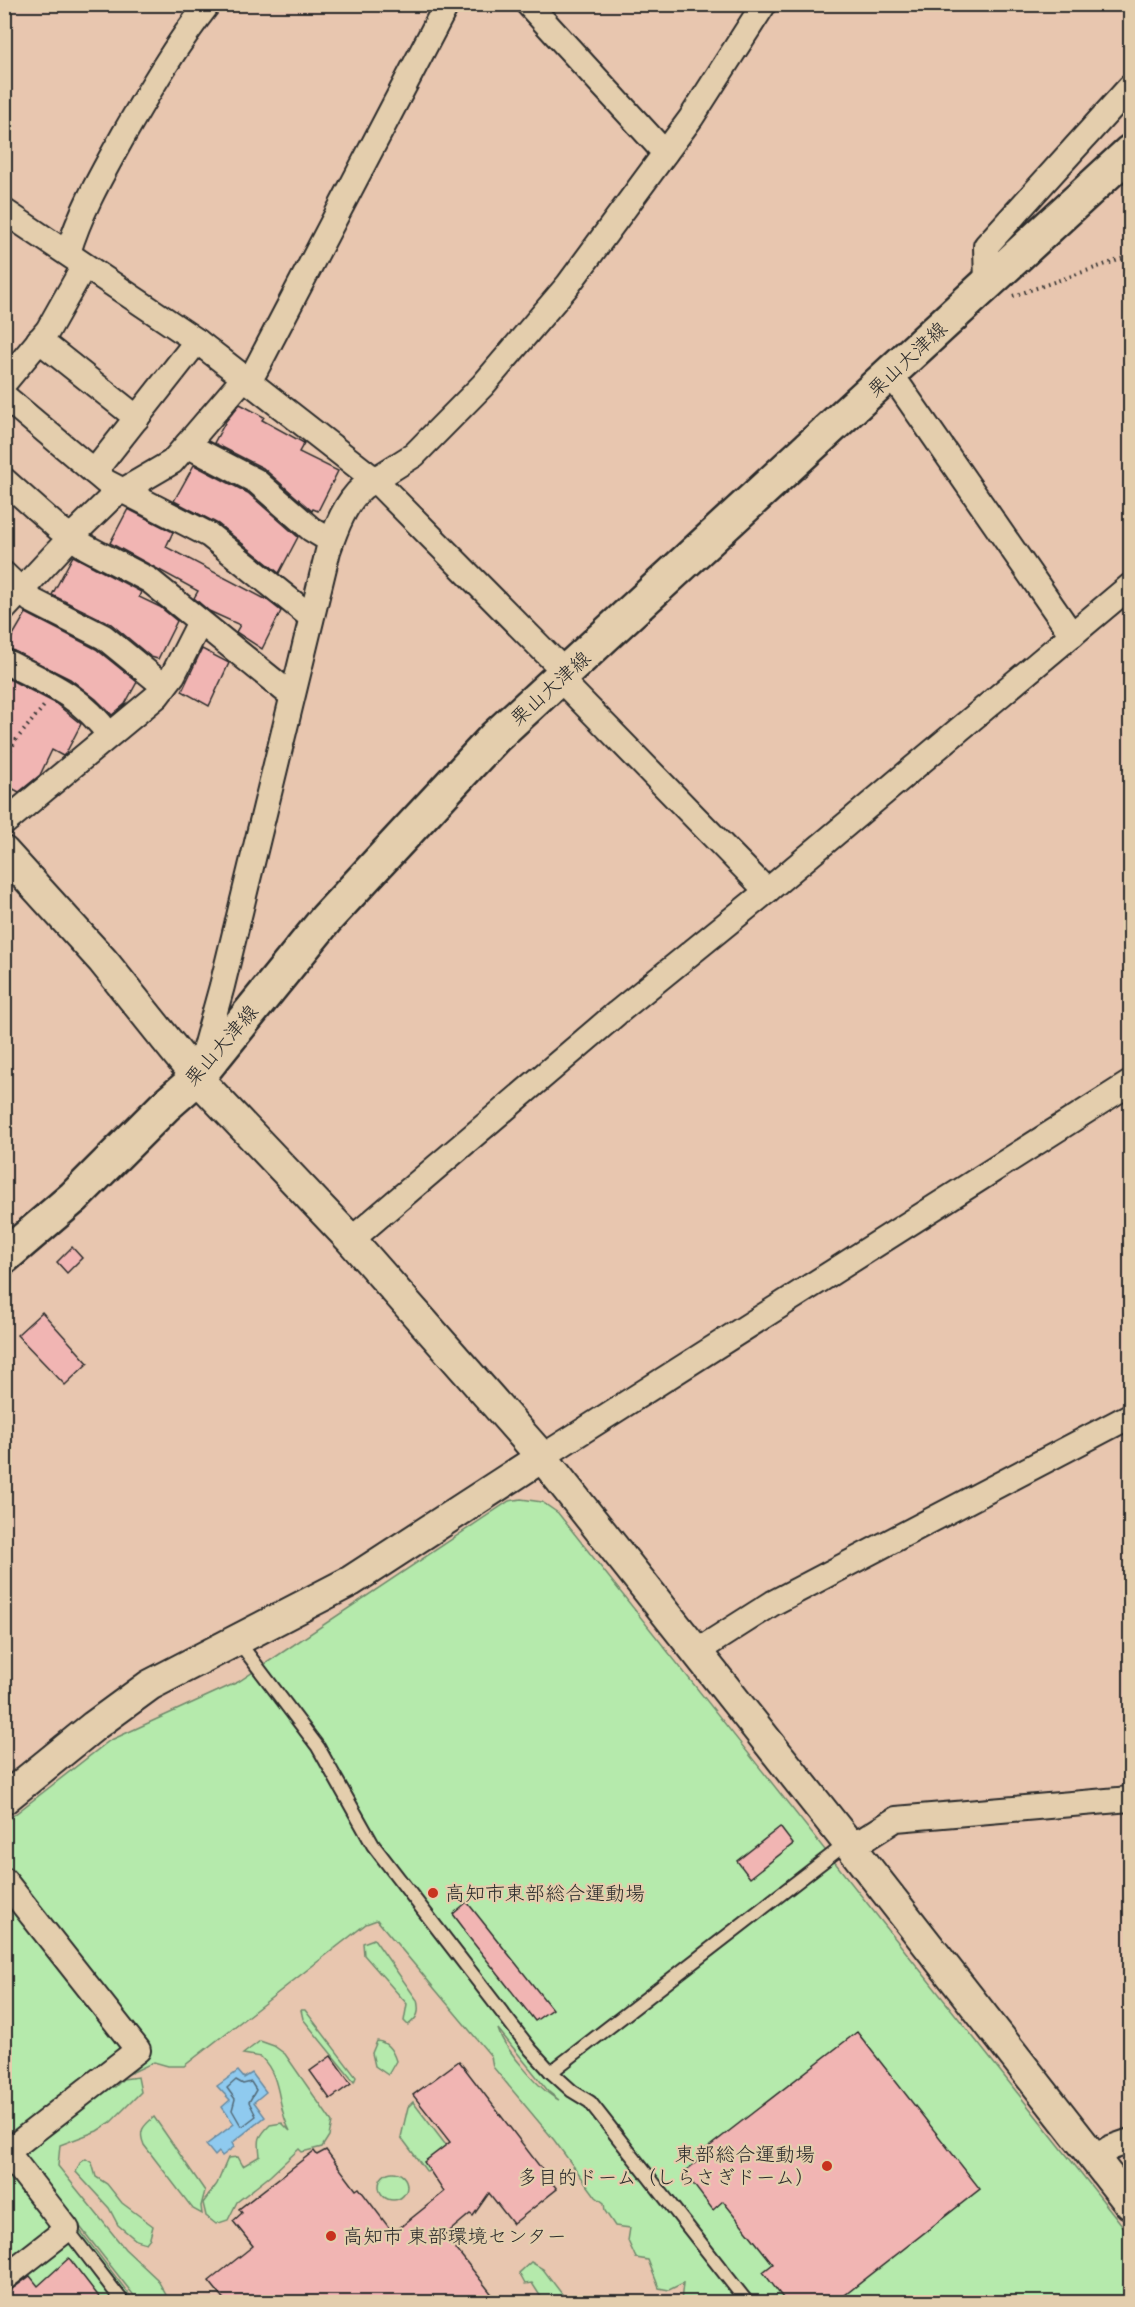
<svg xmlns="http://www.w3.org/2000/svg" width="1135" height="2307" font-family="Itim,'Klee One',sans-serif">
<rect width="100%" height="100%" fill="#e8c6af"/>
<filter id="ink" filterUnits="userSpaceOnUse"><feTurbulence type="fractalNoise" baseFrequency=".0167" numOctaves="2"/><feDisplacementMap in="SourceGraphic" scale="12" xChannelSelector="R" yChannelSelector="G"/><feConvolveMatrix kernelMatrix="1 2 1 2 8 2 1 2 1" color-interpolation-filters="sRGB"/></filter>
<g filter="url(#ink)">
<g fill="#b5eaac" stroke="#708a6c" stroke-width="1.5" fill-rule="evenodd">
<path d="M 521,1499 L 542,1502 L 558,1513 L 1130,2235 L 1130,2302 L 681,2302 L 683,2283 L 669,2290 L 659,2288 L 648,2260 L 636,2258 L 628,2241 L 630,2228 L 615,2226 L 605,2211 L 604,2203 L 596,2197 L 554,2140 L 493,2067 L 491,2056 L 377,1920 L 366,1924 L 184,2066 L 168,2066 L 154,2062 L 118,2079 L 109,2086 L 115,2087 L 123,2079 L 138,2077 L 141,2092 L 111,2122 L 97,2131 L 60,2145 L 58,2166 L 125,2249 L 157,2279 L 170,2302 L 139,2302 L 24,2155 L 40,2141 L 22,2155 L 135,2302 L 5,2302 L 5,1822 L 109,1741 L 238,1682 L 509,1501 ZM 498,2029 L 549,2092 L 559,2100 C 542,2093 503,2047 498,2029 Z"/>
<path d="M 374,1939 L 417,2000 C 420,2012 418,2018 408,2025 L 404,2021 L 407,2004 L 364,1955 L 363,1943 Z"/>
<polygon points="301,2010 305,2010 356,2077 354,2082 303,2019"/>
<path d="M 260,2041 L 274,2046 L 285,2054 L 332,2122 L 329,2136 L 322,2147 L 302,2152 L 299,2149 L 270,2176 L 237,2202 L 228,2220 L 216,2224 L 206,2216 L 203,2203 L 217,2184 L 228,2158 L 238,2157 L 243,2166 L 260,2156 C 258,2139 258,2137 270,2125 L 282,2123 L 290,2131 C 276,2105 283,2079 261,2057 L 243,2054 Z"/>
<path d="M 377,2041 C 388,2042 393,2051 396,2061 L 388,2075 L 375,2066 L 372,2053 Z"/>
<polygon points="413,2102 458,2161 441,2164 427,2172 401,2137 408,2107"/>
<path d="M 154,2117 L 205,2191 L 201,2206 L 202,2214 L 193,2209 L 144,2145 C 138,2131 143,2126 154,2117 Z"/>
<polygon points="86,2159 92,2163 96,2177 107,2184 122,2203 153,2226 150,2238 146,2243 136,2240 118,2225 109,2208 76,2172 80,2163"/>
<circle cx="393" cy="2186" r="14"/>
<polygon points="531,2262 543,2269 568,2302 544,2302 532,2283 525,2284 519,2273"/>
</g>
<polygon fill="#8fcaef" stroke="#678aa1" stroke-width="1.5" points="238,2071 244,2078 252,2073 266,2092 254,2102 265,2117 232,2143 234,2147 222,2156 219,2152 215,2156 206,2145 234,2124 222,2107 230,2100 217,2086"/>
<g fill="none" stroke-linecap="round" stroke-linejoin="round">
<polygon stroke="#536b79" stroke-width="1.5" points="236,2080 243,2084 251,2082 256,2090 249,2102 256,2116 243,2126 240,2124 232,2110 235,2099 227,2088"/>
</g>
<g fill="#f1b5b3" stroke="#2b2b2b" stroke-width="1.5">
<polygon points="240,404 264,417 262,420 304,443 299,452 338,471 318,511 313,509 312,511 263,468 214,443 226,421"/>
<polygon points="194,465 248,493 298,537 279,573 218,524 174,501"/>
<polygon points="128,509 173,532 166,547 267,600 281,611 262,649 236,632 240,625 209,611 194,598 198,591 110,543"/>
<polygon points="73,556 141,592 139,597 160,607 177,621 158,659 151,657 111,624 52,595"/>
<polygon points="26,613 96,649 137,682 125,704 112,715 96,699 70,679 6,647"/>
<polygon points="202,649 229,663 209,706 182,691"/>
<polygon points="9,679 55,703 81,724 66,753 63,756 52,750 40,775 19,792 4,784 4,688"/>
<polygon points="72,1247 82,1258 67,1273 57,1262"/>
<polygon points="42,1312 88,1363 65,1385 17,1335"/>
<polygon points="780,1827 793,1844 750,1878 737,1861"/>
<polygon points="467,1902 552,2009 535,2021 464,1931 465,1930 453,1914"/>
<polygon points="857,2032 980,2189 836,2302 786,2302 763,2272 773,2264 723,2201 713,2210 684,2172 699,2160 697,2156"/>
<polygon points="331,2056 351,2084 330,2099 310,2071"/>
<polygon points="459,2061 557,2189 513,2224 489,2193 473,2216 470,2214 445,2235 498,2302 226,2302 209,2281 253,2246 233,2221 242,2213 239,2209 314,2151 317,2155 326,2150 356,2190 359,2188 393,2233 444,2192 424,2162 450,2142 413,2095"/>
<polygon points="69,2258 103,2302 4,2302 4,2295 30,2276 38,2286"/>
</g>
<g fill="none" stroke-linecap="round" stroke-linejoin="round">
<g stroke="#2b2b2b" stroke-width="16">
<g id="service">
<polyline points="238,1641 318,1747 373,1845 531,2050 551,2072 847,1843"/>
<polyline points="551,2072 572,2091 590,2102 747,2302"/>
<polyline points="67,2229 123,2302"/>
</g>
</g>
<g stroke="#2b2b2b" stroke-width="28">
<g id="minor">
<polyline points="528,4 665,153"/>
<polyline points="4,211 197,341 375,480 566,673"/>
<path d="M 68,253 C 80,212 102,174 123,136 C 149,91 175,46 208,4"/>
<polyline points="987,284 986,246 1130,87"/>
<polyline points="39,340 137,418"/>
<polyline points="891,374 1072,635"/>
<polyline points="4,383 48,330 84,266"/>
<polyline points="4,396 106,482 209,535 311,617"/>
<polyline points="187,445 256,481 311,529 331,541"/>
<polyline points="94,472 197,341"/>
<polyline points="4,480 58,528 86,547 149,580 291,695"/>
<polyline points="4,574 31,600 104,637 164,686"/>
<polyline points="4,609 71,537 112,497 172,462 244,378 255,371 447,4"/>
<path d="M 4,661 C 46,682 82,696 109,735"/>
<polyline points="560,679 767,891"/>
<polyline points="4,823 157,696 173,675 200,622"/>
<path d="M 199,1069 L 222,986 L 328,551 C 336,528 345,503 363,487 L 414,455 L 483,385 L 568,285 L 691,118 L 764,4"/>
<polyline points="351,1240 617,1013 767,891 1130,586"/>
<polyline points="542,1457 1130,1083"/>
<polyline points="699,1655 710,1643 773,1603 1130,1416"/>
<polyline points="848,1843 863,1840 896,1819 1130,1799"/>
<polyline points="4,1880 138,2050 7,2152 67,2229 4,2278"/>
<polyline points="1095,2159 1110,2148 1130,2141"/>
</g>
</g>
<g stroke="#2b2b2b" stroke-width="34">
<g id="tertiary">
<polyline points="4,852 103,961 197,1078 351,1240 542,1457 848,1843 1130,2204"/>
<polyline points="4,1799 94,1726 150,1685 351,1581 542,1457"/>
</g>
</g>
<g stroke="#2b2b2b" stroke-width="38">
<polyline id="secondary" points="4,1257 74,1197 165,1106 197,1078 326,919 495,737 1130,152"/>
</g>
<g stroke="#2b2b2b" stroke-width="4" stroke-dasharray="1.5 4.5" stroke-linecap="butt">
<polyline points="1013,296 1130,256"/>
<polyline points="4,761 16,740 44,706"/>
</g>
<use href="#service" stroke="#e4cead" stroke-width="12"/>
<use href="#minor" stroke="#e4cead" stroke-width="24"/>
<use href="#tertiary" stroke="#e4cead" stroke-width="30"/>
<use href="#secondary" stroke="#e4cead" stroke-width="33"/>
</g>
</g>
<g fill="#c8321e" stroke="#e4cead" stroke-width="2">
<circle cx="433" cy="1893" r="6"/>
<circle cx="827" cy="2166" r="6"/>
<circle cx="331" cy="2236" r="6"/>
</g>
<g text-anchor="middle" stroke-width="4.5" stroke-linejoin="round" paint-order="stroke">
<g font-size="20" fill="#2b2b2b" stroke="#e4cead">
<text transform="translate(907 359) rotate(-43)" y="7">栗山大津線</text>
<text transform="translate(550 688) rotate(-42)" y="7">栗山大津線</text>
<text transform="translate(221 1045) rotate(-49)" y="7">栗山大津線</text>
</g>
<g font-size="20" fill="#2b2b2b" stroke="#e4cead" text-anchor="start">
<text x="445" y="1900">高知市東部総合運動場</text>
<text x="815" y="2161" text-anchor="end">東部総合運動場<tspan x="815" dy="23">多目的ドーム（しらさぎドーム）</tspan></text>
<text x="343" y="2243">高知市 東部環境センター</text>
</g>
</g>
<rect width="1135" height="2307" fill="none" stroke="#e4cead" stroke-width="24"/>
<rect x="12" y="12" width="1111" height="2283" fill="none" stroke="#2b2b2b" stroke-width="2" filter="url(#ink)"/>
</svg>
